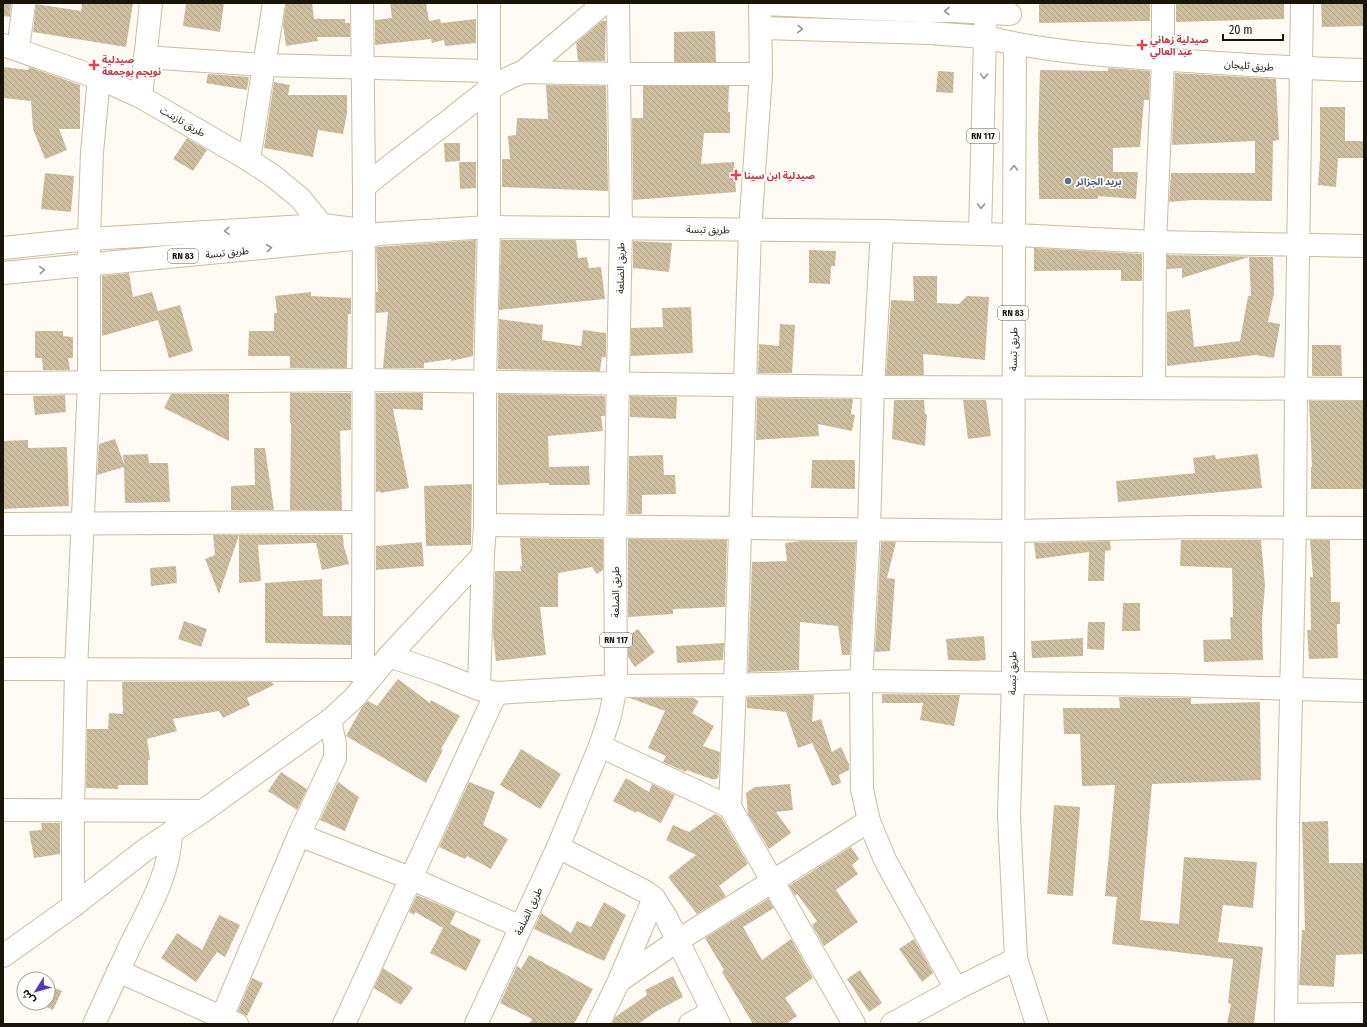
<svg xmlns="http://www.w3.org/2000/svg" width="1367" height="1027" font-family="'Fira Sans Condensed','Noto Sans Arabic',sans-serif">
<defs>
<pattern id="building-back-hatch" width="6" height="6" patternUnits="userSpaceOnUse"><rect width="6" height="6" fill="#cdbea0"/><path d="M-1 5l2 2M0 0l6 6M5-1l2 2" fill="none" stroke="#afa288"/></pattern>
</defs>
<rect width="100%" height="100%" fill="#fefbf5"/>
<g fill="url(#building-back-hatch)">
<polygon points="3,3 11,3 10,17 3,16"/>
<polygon points="82,3 133,3 126,47 33,32 36,4 81,11"/>
<polygon points="186,3 224,3 220,32 183,26"/>
<polygon points="286,3 312,3 314,19 345,19 345,23 350,23 350,37 317,37 318,41 286,46 283,25"/>
<polygon points="390,3 426,3 429,21 440,19 441,23 476,19 476,43 445,46 444,40 432,43 431,39 375,45 375,20 392,18"/>
<polygon points="1039,3 1150,3 1150,21 1039,23"/>
<polygon points="1176,3 1284,3 1284,19 1176,22"/>
<polygon points="1321,3 1364,3 1364,26 1322,27"/>
<polygon points="602,21 606,21 605,61 578,61 576,43"/>
<polygon points="715,31 716,62 674,62 674,32"/>
<polygon points="3,67 28,70 29,67 80,85 80,129 59,129 67,150 45,159 33,129 31,101 3,98"/>
<polygon points="1108,68 1150,71 1149,100 1144,100 1140,147 1113,148 1113,172 1138,172 1136,199 1098,196 1098,199 1039,199 1038,135 1040,70 1108,71"/>
<polygon points="938,71 954,72 953,93 936,92"/>
<polygon points="1175,73 1276,79 1279,140 1273,141 1272,201 1193,200 1169,202 1171,173 1255,173 1255,141 1172,145"/>
<polygon points="208,74 249,77 247,90 206,83"/>
<polygon points="274,82 290,85 288,95 347,95 347,113 343,134 318,130 313,157 264,148"/>
<polygon points="546,85 606,86 608,191 502,187 502,159 510,159 508,136 516,135 517,118 548,119"/>
<polygon points="643,86 729,86 728,112 730,112 730,133 704,133 701,164 734,162 736,192 633,200 632,118 643,118"/>
<polygon points="1320,107 1345,107 1345,141 1364,141 1364,158 1338,158 1336,187 1318,185 1320,159"/>
<polygon points="187,138 207,150 193,171 173,159"/>
<polygon points="444,143 460,143 460,161 445,162"/>
<polygon points="459,162 476,162 476,188 460,189"/>
<polygon points="45,173 74,176 71,212 41,209"/>
<polygon points="476,240 473,356 451,361 451,359 424,363 424,368 383,368 388,312 376,313 376,292 378,292 376,247"/>
<polygon points="501,240 576,240 578,258 587,257 589,268 601,267 605,299 499,310"/>
<polygon points="633,241 672,243 669,272 633,268"/>
<polygon points="1034,248 1142,254 1142,281 1121,281 1121,270 1034,271"/>
<polygon points="809,250 836,251 835,266 831,266 830,284 809,283"/>
<polygon points="1167,255 1273,257 1274,293 1268,322 1280,324 1274,358 1256,355 1167,366 1167,312 1190,309 1194,347 1240,341 1248,296 1251,296 1249,257 1182,278 1182,268 1167,269"/>
<polygon points="129,273 133,297 152,292 158,311 180,305 193,351 169,358 158,320 102,336 102,276"/>
<polygon points="913,276 937,276 937,303 959,304 967,296 989,297 985,360 923,354 924,375 886,375 891,300 914,301"/>
<polygon points="311,292 311,296 351,298 351,314 348,314 347,368 290,368 290,356 248,356 249,331 274,331 274,313 277,313 275,296"/>
<polygon points="691,307 693,353 631,356 631,328 663,327 662,308"/>
<polygon points="499,319 543,325 542,340 581,346 583,330 606,333 606,357 602,357 600,371 498,369"/>
<polygon points="780,324 795,325 792,373 758,373 759,344 779,346"/>
<polygon points="35,331 63,331 63,336 73,337 73,358 68,358 70,370 43,370 42,358 35,358"/>
<polygon points="1312,345 1341,345 1342,376 1312,376"/>
<polygon points="290,393 351,393 351,430 340,431 342,510 290,510 291,423 290,423"/>
<polygon points="376,393 423,393 423,410 393,409 409,488 380,493 380,491 376,492"/>
<polygon points="171,394 229,394 229,441 164,408"/>
<polygon points="498,394 605,396 605,416 601,416 603,431 548,436 549,467 589,466 590,485 549,485 549,483 498,485"/>
<polygon points="65,395 66,412 35,415 33,396"/>
<polygon points="630,396 677,397 676,419 630,417"/>
<polygon points="757,398 853,399 851,414 855,415 852,431 818,424 819,436 756,440"/>
<polygon points="894,400 924,400 925,414 927,414 925,446 892,439"/>
<polygon points="963,400 986,400 991,436 968,439"/>
<polygon points="1309,401 1364,401 1364,489 1311,489 1311,467 1312,467"/>
<polygon points="115,439 124,464 123,455 148,454 149,463 168,463 170,502 125,503 124,467 97,475 99,444"/>
<polygon points="28,440 28,448 67,447 69,506 3,509 3,441"/>
<polygon points="254,448 265,448 274,510 231,510 231,486 255,485"/>
<polygon points="1258,454 1262,488 1118,502 1116,481 1195,473 1193,458 1215,455 1216,459"/>
<polygon points="663,455 664,475 675,475 676,494 642,495 642,514 628,514 629,456"/>
<polygon points="812,460 855,460 855,489 811,488"/>
<polygon points="472,484 471,545 426,546 424,486"/>
<polygon points="213,535 239,535 219,594 205,559 215,555"/>
<polygon points="239,535 343,535 344,549 345,549 349,564 322,570 316,543 258,545 261,581 239,583"/>
<polygon points="520,538 603,539 603,570 597,574 592,567 558,573 558,607 540,607 546,655 496,661 493,635 495,571 521,571 520,566 522,566"/>
<polygon points="628,539 727,540 725,607 673,609 673,614 628,617"/>
<polygon points="1181,540 1261,540 1265,585 1262,621 1263,660 1204,662 1203,640 1231,639 1230,617 1233,617 1232,568 1180,566"/>
<polygon points="1310,540 1330,540 1331,602 1340,602 1340,624 1337,624 1338,658 1309,659 1307,630 1311,630 1310,577 1313,577"/>
<polygon points="801,541 856,542 850,655 842,655 838,626 800,622 799,670 748,672 752,562 787,561 785,543"/>
<polygon points="1110,541 1111,550 1105,551 1104,581 1088,581 1089,552 1036,559 1034,543"/>
<polygon points="422,542 424,566 376,570 376,546"/>
<polygon points="881,542 896,542 887,578 895,579 890,651 875,652"/>
<polygon points="176,566 177,583 151,586 150,568"/>
<polygon points="322,579 323,616 351,616 351,645 265,643 265,583"/>
<polygon points="1123,603 1140,603 1140,631 1122,631"/>
<polygon points="184,621 207,629 201,647 178,639"/>
<polygon points="1088,622 1105,622 1104,650 1087,649"/>
<polygon points="638,629 655,652 635,667 628,657 628,636"/>
<polygon points="984,636 986,660 976,661 948,660 946,639"/>
<polygon points="1083,638 1083,656 1032,658 1031,641"/>
<polygon points="724,643 723,660 677,663 676,646"/>
<polygon points="398,679 430,703 431,700 460,716 441,749 443,750 426,783 346,736 362,707 368,701 377,706"/>
<polygon points="122,682 272,682 274,685 247,698 250,705 223,718 219,711 173,719 177,731 147,739 150,760 148,760 148,785 118,785 118,789 86,788 87,729 108,729 109,713 123,714"/>
<polygon points="882,694 960,695 954,726 920,720 923,703 882,703"/>
<polygon points="814,695 812,722 821,719 832,752 841,747 849,764 849,770 839,775 841,783 832,786 812,743 798,748 786,712 747,708 747,697"/>
<polygon points="1119,697 1191,698 1191,704 1260,702 1261,780 1152,784 1140,920 1179,924 1184,857 1257,862 1253,908 1223,905 1218,942 1263,947 1254,1024 1227,1024 1231,1004 1228,1003 1233,959 1112,944 1117,897 1105,896 1115,785 1082,786 1080,734 1064,734 1063,708 1120,708"/>
<polygon points="630,698 693,698 699,701 692,713 714,726 703,746 720,752 719,774 717,779 711,779 687,770 686,772 663,762 666,756 648,748 665,711"/>
<polygon points="521,749 561,774 540,809 500,785"/>
<polygon points="281,772 307,789 297,810 268,791"/>
<polygon points="626,778 649,792 652,784 675,795 661,823 637,811 636,813 613,801"/>
<polygon points="338,782 359,797 345,831 320,820"/>
<polygon points="469,782 495,792 483,825 508,839 491,869 467,856 465,859 439,847"/>
<polygon points="790,784 793,810 776,812 791,833 769,849 748,814 746,793 755,787"/>
<polygon points="1054,805 1080,807 1073,896 1047,894"/>
<polygon points="715,814 721,817 748,864 719,886 726,896 697,914 668,877 696,855 666,840 673,825 689,832"/>
<polygon points="1328,821 1329,863 1364,863 1364,954 1336,955 1334,987 1299,985 1302,930 1305,930 1302,822"/>
<polygon points="41,823 60,823 60,854 34,858 29,831 42,830"/>
<polygon points="851,847 859,859 852,865 858,874 836,890 858,922 824,946 812,925 817,921 797,894 795,896 789,886"/>
<polygon points="417,895 456,912 450,924 481,940 466,971 430,953 443,928 415,912 414,915 409,912"/>
<polygon points="768,899 774,908 743,927 762,960 791,939 813,978 785,998 797,1016 786,1024 753,1024 722,972 724,970 705,938"/>
<polygon points="604,902 626,915 604,961 534,929 541,913 571,933 577,921 591,927"/>
<polygon points="219,915 240,925 225,957 217,952 196,982 161,958 177,933 202,950"/>
<polygon points="914,939 933,973 922,982 899,949"/>
<polygon points="529,955 593,989 574,1024 529,1024 532,1019 500,1003 517,966 521,969"/>
<polygon points="383,968 413,988 401,1005 374,988"/>
<polygon points="860,970 882,1003 869,1012 847,979"/>
<polygon points="673,976 683,997 657,1011 638,1024 612,1024 615,1017 647,995 645,990"/>
<polygon points="252,978 263,983 247,1016 238,1011"/>
<polygon points="48,985 62,991 53,1010 38,1003 48,1003"/>
</g>
<g fill="none" stroke-linecap="round" stroke-linejoin="round">
<g stroke="#cbbc9e" stroke-width="24">
<g id="minor">
<polyline points="362,3 364,187 363,670"/>
<polyline points="618,3 621,228"/>
<polyline points="760,4 921,11 953,11 1010,14"/>
<polyline points="761,28 929,33 985,37 986,13 989,3"/>
<polyline points="3,45 99,78 141,97 249,160 273,176 300,198 333,239"/>
<polyline points="18,50 24,3"/>
<polyline points="145,57 263,65 488,71"/>
<polyline points="523,72 604,3"/>
<polyline points="141,97 151,3"/>
<polyline points="249,160 274,3"/>
<path d="M 364,187 C 392,164 422,141 451,119 C 474,101 496,81 523,72 L 619,74 L 761,74"/>
<polyline points="882,231 873,387 869,529 861,681 862,789 869,821 885,860 956,989"/>
<polyline points="1014,235 1155,242 1364,246"/>
<polyline points="3,383 364,380 873,387 1364,389"/>
<polyline points="1154,388 1155,242 1163,60 1163,3"/>
<polyline points="3,524 363,522"/>
<polyline points="485,525 1013,531 1195,527 1364,528"/>
<polyline points="389,656 439,673 479,689 496,693 616,686 735,685 861,681 1168,685 1364,691"/>
<polyline points="3,669 363,670 375,672"/>
<polyline points="479,689 483,555 485,525 485,381 489,227 489,3"/>
<polyline points="600,746 730,807 854,1024"/>
<polyline points="730,807 735,685 750,230 761,74 760,3"/>
<polyline points="3,810 203,811"/>
<polyline points="299,835 410,878 521,927"/>
<polyline points="558,847 646,892 654,898 666,917 719,1024"/>
<polyline points="73,906 73,810 76,670 89,383 89,239 92,152 99,78"/>
<polyline points="3,956 73,906 145,850 203,811 330,720 354,698 389,656 483,555"/>
<polyline points="118,971 237,1024"/>
<polyline points="619,981 677,941 869,821"/>
<polyline points="1286,1015 1364,1014"/>
<path d="M 94,1024 C 106,998 118,972 130,946 C 148,910 170,874 171,833"/>
<polyline points="219,1024 299,835 335,758 335,744 330,720"/>
<polyline points="344,1024 496,693"/>
<polyline points="598,1024 619,981 654,898"/>
<polyline points="690,1024 712,1012"/>
<polyline points="892,1024 956,989 1016,959"/>
<polyline points="1286,1024 1288,826 1295,527 1296,388 1302,3"/>
</g>
</g>
<g stroke="#cbbc9e" stroke-width="24">
<g id="major">
<path d="M 980,234 L 985,37 C 1047,52 1110,56 1172,60 C 1236,64 1300,69 1364,70"/>
<polyline points="1014,235 1015,44"/>
<polyline points="3,248 89,239 323,225 362,230"/>
<polyline points="3,273 363,238 378,234 489,227 882,231 1014,235 1013,682 1009,816 1016,959 1037,1024"/>
<polyline points="476,1024 558,847 600,746 610,716 616,686 615,526 621,228"/>
</g>
</g>
<use href="#minor" stroke="#fff" stroke-width="22"/>
<use href="#major" stroke="#fff" stroke-width="22"/>
</g>
<defs><path id="oneway-chevron" d="M-2-3.5L2.5 0L-2 3.5" fill="none" stroke-width="1.6" stroke-linecap="round" stroke-linejoin="round"/></defs>
<g stroke="#989690">
<use href="#oneway-chevron" transform="translate(947 11) rotate(180)"/>
<use href="#oneway-chevron" transform="translate(800 29) rotate(2)"/>
<use href="#oneway-chevron" transform="translate(984 76) rotate(92)"/>
<use href="#oneway-chevron" transform="translate(1014 168) rotate(-90)"/>
<use href="#oneway-chevron" transform="translate(981 206) rotate(92)"/>
<use href="#oneway-chevron" transform="translate(227 231) rotate(176)"/>
<use href="#oneway-chevron" transform="translate(269 248) rotate(-6)"/>
<use href="#oneway-chevron" transform="translate(42 270) rotate(-5)"/>
</g>
<g fill="#e0444e" stroke="#fff" stroke-width="1.5">
<path d="M1140 39h4v4h4v4h-4v4h-4v-4h-4v-4h4z"/>
<path d="M92 59h4v4h4v4h-4v4h-4v-4h-4v-4h4z"/>
<path d="M734 169h4v4h4v4h-4v4h-4v-4h-4v-4h4z"/>
</g>
<circle fill="#5c6f8a" stroke="#fff" stroke-width="1.5" cx="1068" cy="181" r="4"/>
<g text-anchor="middle" stroke-width="3.5" stroke-linejoin="round" paint-order="stroke">
<g fill="#fff" stroke="#5f5b53" stroke-width="1">
<rect x="967" y="129" width="32" height="14" rx="3"/>
<rect x="168" y="249" width="30" height="14" rx="3"/>
<rect x="998" y="306" width="30" height="14" rx="3"/>
<rect x="600" y="633" width="32" height="14" rx="3"/>
</g>
<g font-size="9" font-weight="bold" fill="#1a1509">
<text x="983" y="139">RN 117</text>
<text x="183" y="259">RN 83</text>
<text x="1013" y="316">RN 83</text>
<text x="616" y="643">RN 117</text>
</g>
<g font-size="10" font-weight="bold" fill="#be3a42" stroke="#fff" text-anchor="start">
<text x="1150" y="43">صيدلية زهاني<tspan x="1150" dy="12">عبد العالي</tspan></text>
<text x="102" y="63">صيدلية<tspan x="102" dy="12">نويجم بوجمعة</tspan></text>
<text x="744" y="179">صيدلية ابن سينا</text>
</g>
<g font-size="10" fill="#1a1509" stroke="#fff">
<text transform="translate(1249 65) rotate(4)" y="4">طريق ثليجان</text>
<text transform="translate(183 121) rotate(30)" y="4">طريق تازبنت</text>
<text transform="translate(708 229) rotate(1)" y="4">طريق تبسة</text>
<text transform="translate(227 252) rotate(-6)" y="4">طريق تبسة</text>
<text transform="translate(620 268) rotate(-89)" y="4">طريق الضلعة</text>
<text transform="translate(1013 349) rotate(-89)" y="4">طريق تبسة</text>
<text transform="translate(615 592) rotate(-90)" y="4">طريق الضلعة</text>
<text transform="translate(1012 673) rotate(-89)" y="4">طريق تبسة</text>
<text transform="translate(528 911) rotate(-65)" y="4">طريق الضلعة</text>
</g>
<g font-size="10" font-weight="bold" fill="#4e5e75" stroke="#fff" text-anchor="start">
<text x="1076" y="185">بريد الجزائر</text>
</g>
</g>
<rect width="1367" height="1027" fill="none" stroke="#1a1509" stroke-width="8"/>
<g transform="translate(36 991) rotate(233)"><circle r="19" fill="#ffffff" stroke="#a3a19d"/>
<path d="M0-3L7 15L0 10L-7 15Z" fill="#533ab2"/>
<text y="-6" font-size="11" font-weight="bold" text-anchor="middle" fill="#1a1509">ش</text>
</g>
<path d="M1223 34v6h60v-6" fill="none" stroke="#1a1509" stroke-width="2"/>
<text x="1229" y="34" font-size="12" fill="#1a1509" stroke="#ffffff" stroke-width="3" paint-order="stroke">20 m</text>
</svg>
